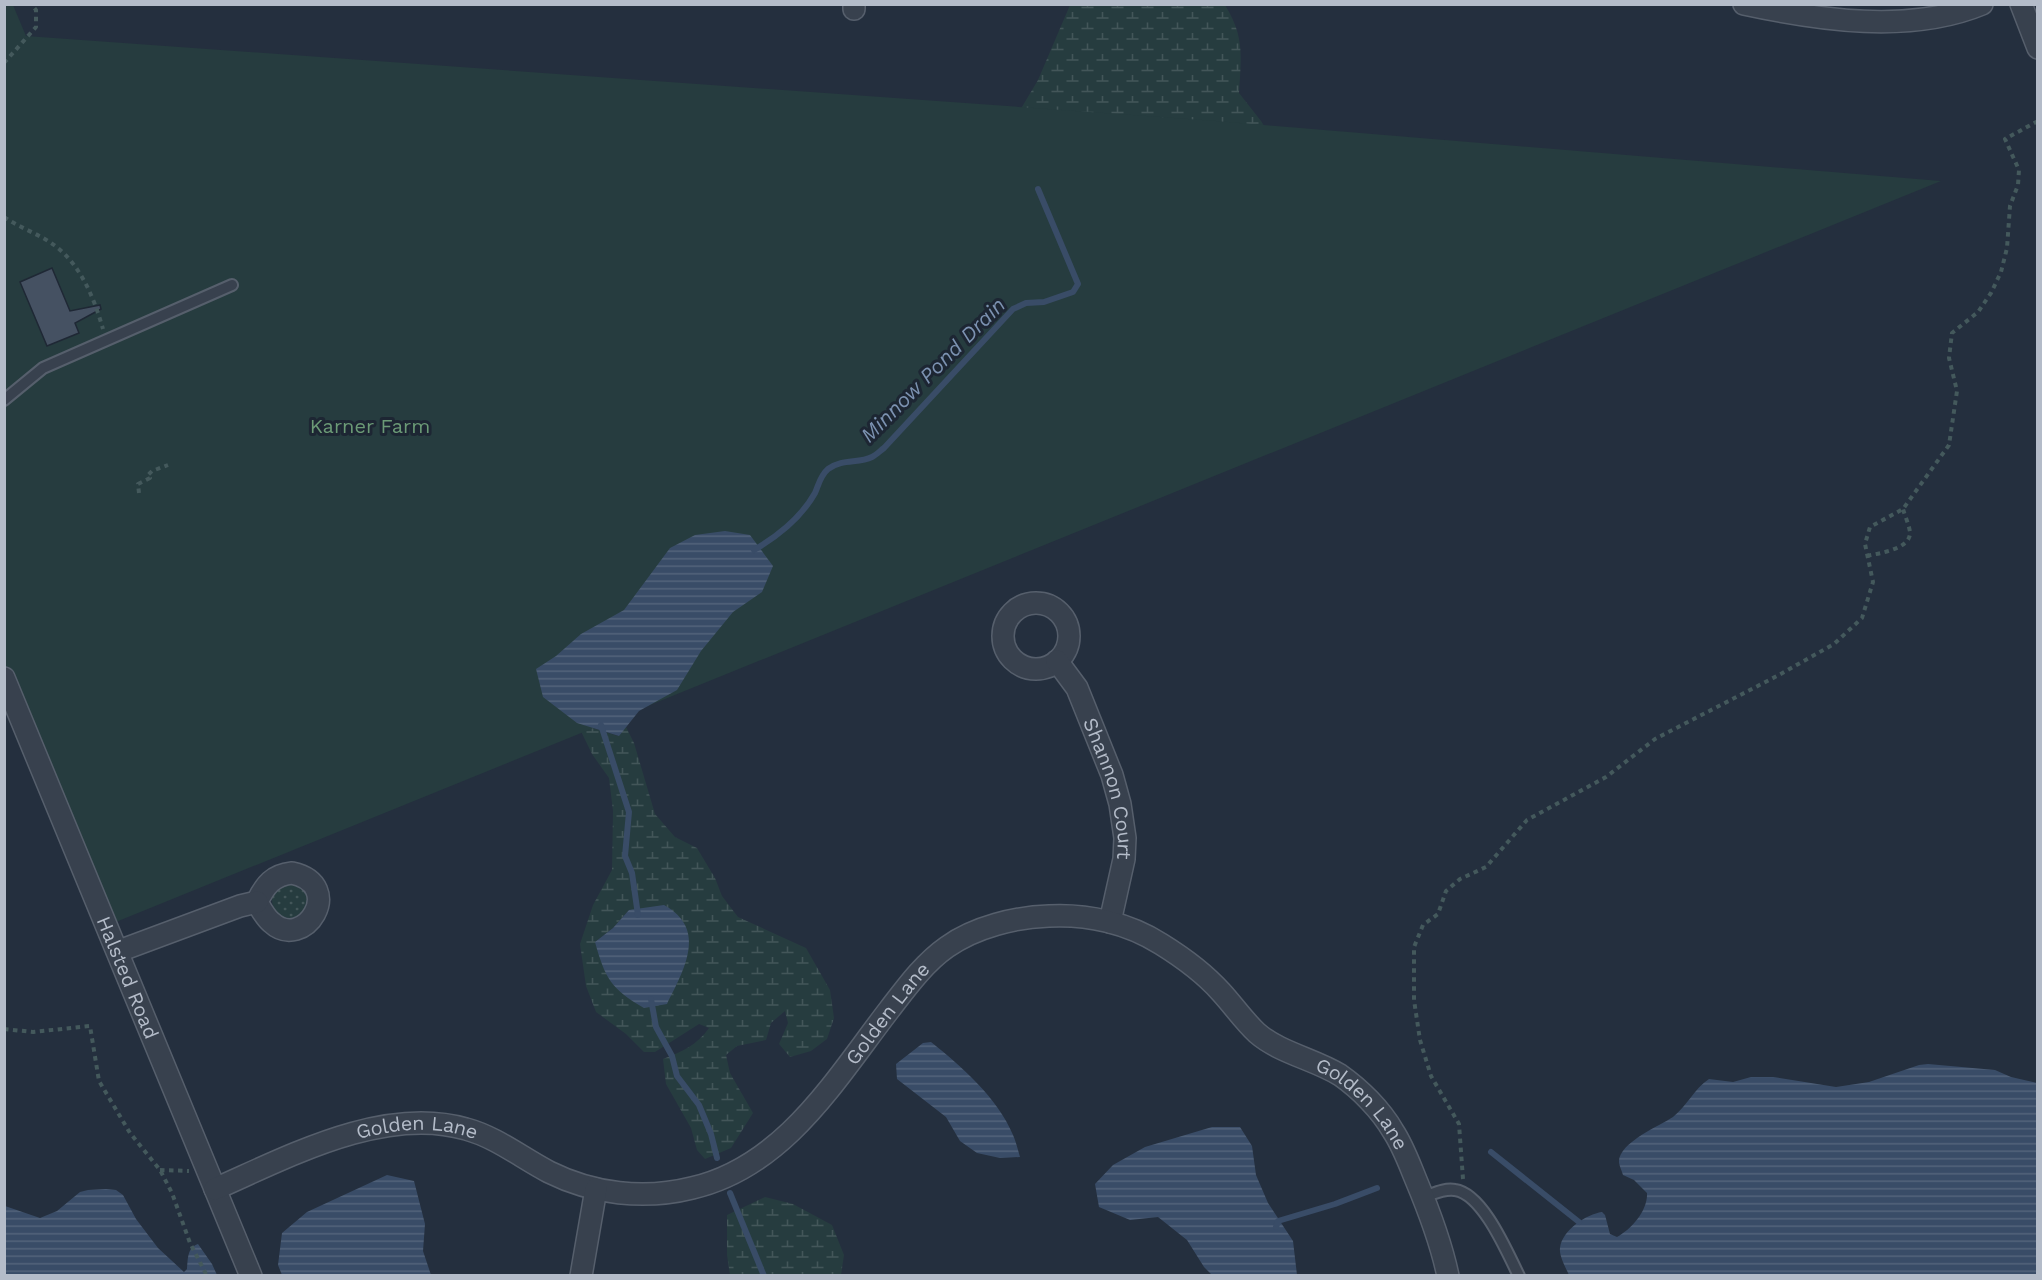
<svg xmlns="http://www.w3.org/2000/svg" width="2042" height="1280" font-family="'Work Sans',sans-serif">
<defs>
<pattern id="grass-dots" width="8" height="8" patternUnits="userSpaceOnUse" patternTransform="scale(1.5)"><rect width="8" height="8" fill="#263c3f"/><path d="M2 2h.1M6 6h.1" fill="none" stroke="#435659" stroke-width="1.8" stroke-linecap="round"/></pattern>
<pattern id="wetland-marsh" width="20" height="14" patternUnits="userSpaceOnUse" patternTransform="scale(1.5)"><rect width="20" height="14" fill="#263c3f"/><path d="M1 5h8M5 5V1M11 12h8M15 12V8" fill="none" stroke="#435659"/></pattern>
<pattern id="water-rules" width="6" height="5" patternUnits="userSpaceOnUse" patternTransform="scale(1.5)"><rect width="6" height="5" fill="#394c67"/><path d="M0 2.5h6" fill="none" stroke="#53647b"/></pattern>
</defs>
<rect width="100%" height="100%" fill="#242f3e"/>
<circle fill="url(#grass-dots)" cx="290" cy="900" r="18"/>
<g fill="url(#wetland-marsh)" fill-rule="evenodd">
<path d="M 1070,5 L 1225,5 C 1245,37 1241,57 1239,93 L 1261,121 L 1282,156 L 1003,139 L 1038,80 Z"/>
<path d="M 577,723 L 618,736 L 626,727 L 634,743 L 655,814 L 675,837 L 697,848 L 715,878 L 722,896 L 738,917 L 806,948 L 830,990 L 834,1018 L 827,1039 L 811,1051 L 790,1057 L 779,1044 L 788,1023 L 785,1011 L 771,1023 L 766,1040 L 737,1046 L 726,1055 L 730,1073 L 753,1113 L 731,1148 L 705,1159 L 697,1150 L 691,1128 L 666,1084 L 663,1059 C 682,1052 697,1045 709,1028 L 699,1024 L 655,1052 L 644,1052 L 626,1034 L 596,1012 L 586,986 L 580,944 L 593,905 L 612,870 L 613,811 L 609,778 L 592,754 ZM 629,910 L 687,932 L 595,942 L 613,928 Z"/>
<polygon points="765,1197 793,1204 832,1225 844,1255 841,1275 730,1275 727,1255 727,1215"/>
</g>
<polygon fill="#263c3f" points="5,5 13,5 26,36 1216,121 1941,181 106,926 5,676"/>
<g fill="url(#water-rules)">
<polygon points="725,531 750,535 773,566 762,592 733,612 701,651 677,690 639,711 619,736 577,723 543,697 536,669 556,656 581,634 624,610 670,548 695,535"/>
<path d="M 664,905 C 708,929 684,970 667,1004 L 644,1008 C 611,989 605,978 595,942 L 613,928 L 629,910 Z"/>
<path d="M 931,1042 C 962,1067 997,1097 1013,1135 C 1016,1142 1018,1150 1020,1157 L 1000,1158 L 977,1153 L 960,1141 L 946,1117 L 897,1079 L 896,1064 L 923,1043 Z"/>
<path d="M 1928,1064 L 1995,1070 L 2011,1077 L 2037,1083 L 2037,1275 L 1569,1275 C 1566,1268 1559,1256 1560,1248 C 1562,1230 1587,1214 1602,1212 L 1605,1215 L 1610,1234 L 1617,1237 C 1632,1229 1648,1210 1647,1193 L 1634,1180 L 1623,1175 C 1622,1171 1619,1165 1619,1162 C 1618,1143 1661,1125 1673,1117 C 1687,1106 1694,1089 1709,1079 L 1733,1082 L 1751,1077 L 1773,1077 L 1836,1087 L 1869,1082 L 1919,1065 Z"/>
<polygon points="1212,1127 1240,1127 1252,1146 1256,1175 1268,1203 1293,1241 1297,1275 1212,1275 1204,1267 1187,1240 1158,1217 1130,1220 1099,1207 1095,1184 1113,1165 1145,1147"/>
<polygon points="387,1175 414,1181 425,1224 423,1251 431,1275 282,1275 278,1265 282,1233 307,1212"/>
<path d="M 106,1189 L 116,1190 L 123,1195 L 136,1219 L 158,1248 L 184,1272 L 187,1269 C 188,1259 187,1248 198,1244 L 212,1264 L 217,1275 L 5,1275 L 5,1206 L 40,1218 L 57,1211 L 80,1192 L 88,1190 Z"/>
</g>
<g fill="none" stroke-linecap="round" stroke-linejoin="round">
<g stroke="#394c67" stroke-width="6">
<path d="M 754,550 C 778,536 801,518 815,493 C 819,484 820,476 828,469 C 843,458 858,464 872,457 C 876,455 880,451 884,448 L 1013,309 L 1026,303 L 1044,302 L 1073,292 L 1078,284 L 1038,189"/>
<polyline points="601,725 629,812 625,856 632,873 638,915"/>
<polyline points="651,999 656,1027 672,1056 677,1076 699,1105 711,1134 717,1158"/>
<polyline points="1491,1152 1579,1222"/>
<polyline points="730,1193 764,1276"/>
<polyline points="1276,1227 1278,1221 1335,1204 1377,1188"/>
</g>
</g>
<polygon fill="#455162" stroke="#1f2835" stroke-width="1.5" points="52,268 70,311 100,305 101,309 75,323 79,333 47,346 20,282"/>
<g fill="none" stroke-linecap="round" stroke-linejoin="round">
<g stroke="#565f6c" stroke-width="14">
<g id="service">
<polyline points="4,400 43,368 232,285"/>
<path d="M 1423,1197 C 1433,1194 1444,1188 1455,1190 C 1483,1194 1507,1252 1519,1276"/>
</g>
</g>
<g stroke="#565f6c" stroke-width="24">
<g id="minor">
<path d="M 1744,4 C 1818,20 1910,34 1982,4"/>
<polyline points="2021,4 2038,48"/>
<polyline points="854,9 854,4"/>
<circle cx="1036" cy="636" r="33"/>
<path id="s1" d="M 1057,661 L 1077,688 L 1112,775 L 1120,804 L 1125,838 L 1124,859 L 1110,922"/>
<path id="s2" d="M 4,678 L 251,1276"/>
<path d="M 292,873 C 347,885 304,953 271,922 C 265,917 261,909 257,902 C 265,885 273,875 292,873 Z"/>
<polyline points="119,951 240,906 257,902"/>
<path id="s3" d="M 215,1189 C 288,1157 384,1105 466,1129 C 496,1137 522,1158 549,1172 C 593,1194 644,1200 692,1188 C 784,1167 835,1080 889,1010 C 906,988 924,963 947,947 C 975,927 1016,917 1049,916 C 1088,914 1128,923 1161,944 C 1182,957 1204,973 1221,992 C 1233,1005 1244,1021 1257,1033 C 1280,1053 1314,1059 1340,1075 C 1360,1089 1381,1110 1393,1131 C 1403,1146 1409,1163 1416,1180 C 1429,1211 1441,1242 1448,1276"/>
<polyline points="581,1276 596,1189"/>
</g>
</g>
<g stroke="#44595c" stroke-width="4" stroke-dasharray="4.5 4.5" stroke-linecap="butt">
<polyline points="4,63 36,27 36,10 31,4"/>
<path d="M 4,217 C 20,228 39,234 54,245 C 81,265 94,298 103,329"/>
<polyline points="139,493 138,484 150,478 148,475 152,471 168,465"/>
<path d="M 1867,556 C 1880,553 1911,549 1910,532 C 1909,525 1905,516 1903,509"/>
<polyline points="4,1029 33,1032 90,1026 99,1081 130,1133 160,1170 172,1193 190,1243 207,1276"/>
<polyline points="160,1170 189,1171"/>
<polyline points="1463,1179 1459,1124 1431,1076 1420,1040 1414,1000 1414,947 1423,925 1438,914 1446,891 1460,879 1486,867 1527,820 1606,777 1655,739 1777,676 1834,644 1862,618 1873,582 1865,544 1870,527 1903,509 1949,445 1957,391 1949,358 1952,333 1978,312 1991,293 2001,272 2007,248 2010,206 2018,185 2019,170 2005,139 2038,121"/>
</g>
<use href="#service" stroke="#38414e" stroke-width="10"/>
<use href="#minor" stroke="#38414e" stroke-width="21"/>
</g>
<g text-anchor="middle" stroke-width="6" stroke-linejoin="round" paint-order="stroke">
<g font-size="20" fill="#6b9a76" stroke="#1d2633">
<text x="370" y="433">Karner Farm</text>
</g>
<g font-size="20" fill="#b4bcc9" stroke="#1d2633">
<text dy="7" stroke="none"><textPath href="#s1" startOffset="140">Shannon Court</textPath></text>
<text dy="7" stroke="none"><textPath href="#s2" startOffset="324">Halsted Road</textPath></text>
<text dy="7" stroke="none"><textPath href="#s3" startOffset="772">Golden Lane</textPath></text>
<text dy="7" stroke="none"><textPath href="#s3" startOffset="1348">Golden Lane</textPath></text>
<text dy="7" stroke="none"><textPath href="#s3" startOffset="214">Golden Lane</textPath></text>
</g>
<g font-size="21" font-style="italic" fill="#7c92b1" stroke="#1d2633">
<text transform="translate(933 370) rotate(-45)" y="7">Minnow Pond Drain</text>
</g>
</g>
<rect width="2042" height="1280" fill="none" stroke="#b4bcc9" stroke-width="12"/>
</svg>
